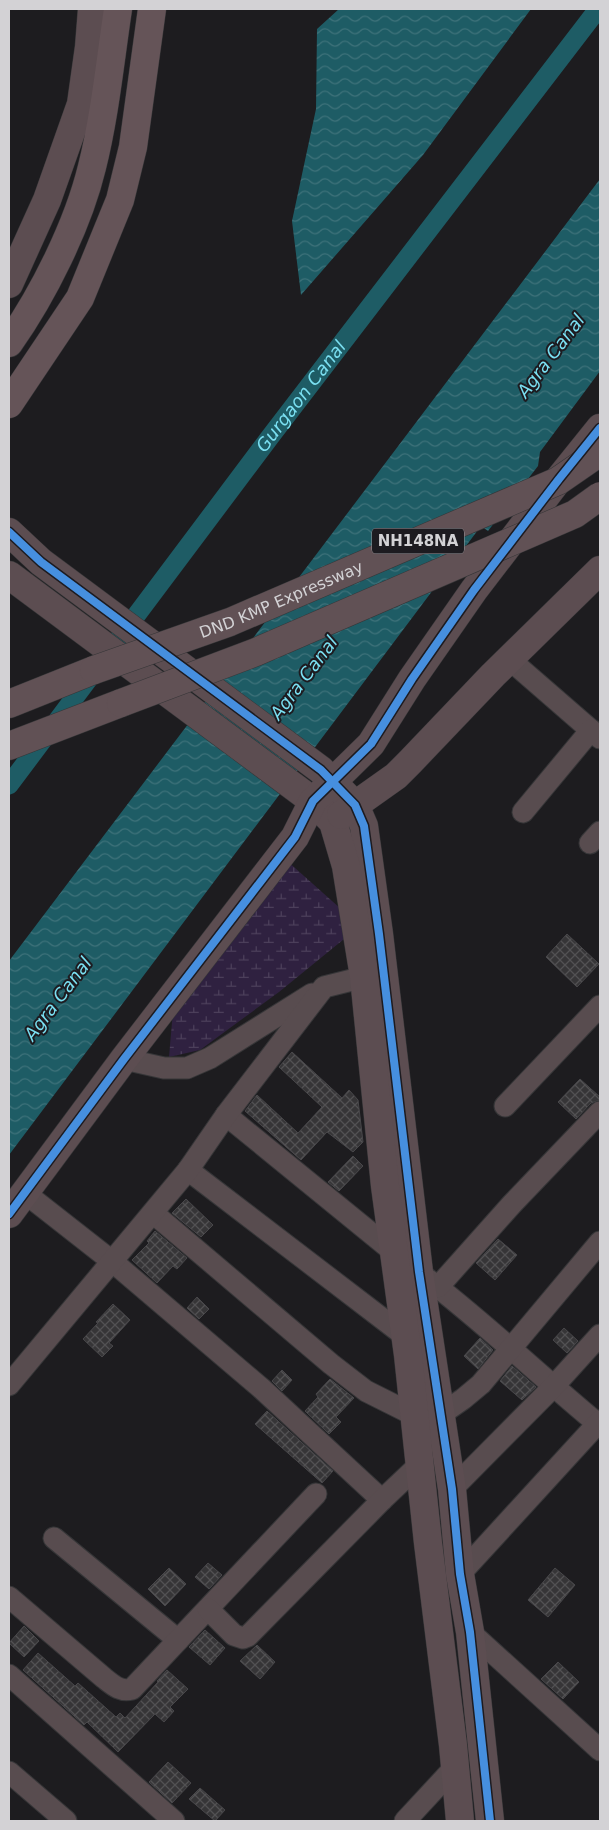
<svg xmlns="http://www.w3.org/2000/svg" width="609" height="1830" font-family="'DejaVu Sans',sans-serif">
<defs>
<pattern id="wetland-marsh" width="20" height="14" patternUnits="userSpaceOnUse" patternTransform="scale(1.25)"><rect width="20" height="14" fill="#2f2140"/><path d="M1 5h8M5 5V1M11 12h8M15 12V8" fill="none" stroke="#4c405b"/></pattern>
<pattern id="water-waves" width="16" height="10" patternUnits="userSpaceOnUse" patternTransform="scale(1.25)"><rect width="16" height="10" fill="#1e5c65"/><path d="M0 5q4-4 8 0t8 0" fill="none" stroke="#3e727a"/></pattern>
<pattern id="building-cross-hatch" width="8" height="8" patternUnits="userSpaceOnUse" patternTransform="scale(1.25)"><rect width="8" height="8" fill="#363537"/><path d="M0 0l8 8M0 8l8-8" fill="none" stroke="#525153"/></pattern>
</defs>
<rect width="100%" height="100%" fill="#1d1c1f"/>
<polygon fill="url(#wetland-marsh)" points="285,859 360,926 279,992 200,1050 169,1057 173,1011"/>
<g fill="url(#water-waves)">
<polygon points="339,9 531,9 423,155 301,295 292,221 316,109 317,29"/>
<polygon points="600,179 600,371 540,452 538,466 488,531 481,526 9,1155 9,961"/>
</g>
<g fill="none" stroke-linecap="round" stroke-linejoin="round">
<path stroke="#1e5c65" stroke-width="19" id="s1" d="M 9,785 L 270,437 L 598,9"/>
</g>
<g fill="url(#building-cross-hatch)" stroke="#48474a">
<polygon points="567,934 599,964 577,987 546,957"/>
<polygon points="292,1052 342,1098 349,1090 358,1100 363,1142 353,1152 327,1132 301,1160 245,1111 257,1095 298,1133 322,1107 279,1067"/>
<polygon points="580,1079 600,1097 600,1100 591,1103 576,1119 558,1102"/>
<polygon points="353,1156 363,1166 339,1191 328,1182"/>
<polygon points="186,1199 213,1225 201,1237 172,1213"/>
<polygon points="155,1231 187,1258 177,1269 173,1266 157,1283 132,1260 149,1243 147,1241"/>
<polygon points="498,1239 517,1255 495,1280 476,1263"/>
<polygon points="197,1297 209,1309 199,1319 187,1308"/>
<polygon points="113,1304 130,1320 109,1343 113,1346 102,1357 83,1339 98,1323 96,1322"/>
<polygon points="564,1328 578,1341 567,1353 553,1340"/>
<polygon points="480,1338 493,1350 478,1369 464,1356"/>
<polygon points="512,1366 536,1387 522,1400 500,1381"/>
<polygon points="282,1370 292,1380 282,1391 272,1381"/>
<polygon points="330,1379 354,1398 336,1417 341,1422 329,1434 305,1411 318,1397 316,1394"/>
<polygon points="267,1411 333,1471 322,1483 255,1424"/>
<polygon points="208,1563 222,1575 209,1589 195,1577"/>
<polygon points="169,1568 186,1584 165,1606 148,1589"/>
<polygon points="555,1568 575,1585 548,1617 528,1600"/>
<polygon points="24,1626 39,1641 24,1657 9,1643"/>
<polygon points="205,1630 225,1648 210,1665 189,1647"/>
<polygon points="257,1645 275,1662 260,1679 240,1661"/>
<polygon points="38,1653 75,1686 78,1683 116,1717 120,1713 125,1718 158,1682 157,1681 167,1670 188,1689 170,1707 174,1711 164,1722 155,1714 118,1752 87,1722 84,1725 23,1670"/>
<polygon points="558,1662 579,1682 563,1699 541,1679"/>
<polygon points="168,1762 191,1783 172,1803 149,1782"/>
<polygon points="200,1788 225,1810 215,1821 189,1799"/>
</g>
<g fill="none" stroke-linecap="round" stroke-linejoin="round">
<g stroke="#363638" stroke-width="23">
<g id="street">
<polyline points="509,659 600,738"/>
<polyline points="523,812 591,730"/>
<polyline points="590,843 600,832"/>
<polyline points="124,1059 164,1068 187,1068 210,1058 312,994"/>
<polyline points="505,1106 600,1006"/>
<polyline points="226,1115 394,1252"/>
<polyline points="188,1170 405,1336"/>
<polyline points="25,1193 113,1262 261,1388 382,1500"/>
<polyline points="153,1213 331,1364 366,1391 414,1415"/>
<path d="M 426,1278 C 486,1324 540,1376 598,1424"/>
<polyline points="438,1287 512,1204 600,1112"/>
<polyline points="9,1385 188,1170 226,1115 324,987 364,977"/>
<polyline points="440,1415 463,1399 481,1384 600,1242"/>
<polyline points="452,1489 553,1387 600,1335"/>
<polyline points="54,1538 178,1640"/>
<polyline points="460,1574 600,1421"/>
<path d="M 9,1597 L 104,1678 C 113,1685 120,1692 132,1689 L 316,1494"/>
<polyline points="208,1609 234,1635 243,1638 248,1636 382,1500 420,1464"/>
<polyline points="470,1632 600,1750"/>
<polyline points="9,1675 174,1821"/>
<polyline points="9,1772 66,1821"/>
<polyline points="405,1821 455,1767"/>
</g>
</g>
<g stroke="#363638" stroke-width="29">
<g id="secondary">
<polyline points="9,284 47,200 81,104 89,47 92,9"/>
<polyline points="9,532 41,562 321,770 355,805 364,826 379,934 419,1272 452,1489 460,1574 470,1632 490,1821"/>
<polyline points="9,575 313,801 333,822 346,866 364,977 385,1186 408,1355 428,1543 453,1745 460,1821"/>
<polyline points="341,815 396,776 410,762 493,675 600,570"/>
<polyline points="9,1214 124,1059 295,837 313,801 371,744 412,679 474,590 559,479 600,428"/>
</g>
</g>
<g stroke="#363638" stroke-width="29">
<g id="primary">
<path d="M 9,343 C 43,295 78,225 92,167 C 105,115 110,62 118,9"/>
<polyline points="9,404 80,298 120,200 133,147 152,9"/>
</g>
</g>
<g stroke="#363638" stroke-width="29">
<g id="highway">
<polyline points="9,704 94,670"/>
<polyline points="9,746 121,703"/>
</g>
</g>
<use href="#street" stroke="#584c4f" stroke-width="21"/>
<use href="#secondary" stroke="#5c4d51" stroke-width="28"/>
<use href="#primary" stroke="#655458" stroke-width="28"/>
<use href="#highway" stroke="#615155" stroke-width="28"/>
<g stroke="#363638" stroke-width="29" stroke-linecap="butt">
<g id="highway-bridge">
<path id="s2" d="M 94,670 L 230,622 L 558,481 L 600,452"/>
<polyline points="121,703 256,652 575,514 600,496"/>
</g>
</g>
<use href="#highway-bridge" stroke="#615155" stroke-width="28"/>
<g stroke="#1d1b20" stroke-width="11">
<g id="cycleway">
<polyline points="9,532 41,562 321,770 355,805 364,826 379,934 419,1272 452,1489 460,1574 470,1632 490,1821"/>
<polyline points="9,1214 124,1059 295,837 313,801 371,744 412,679 474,590 559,479 600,428"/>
</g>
</g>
<use href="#cycleway" stroke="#468fdf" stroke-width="8"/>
</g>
<g text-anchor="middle" stroke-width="4" stroke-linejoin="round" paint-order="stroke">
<rect fill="#1d1b20" stroke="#9c9b9f" stroke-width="1" x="372" y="528.5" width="92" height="25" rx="4"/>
<g font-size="15" font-weight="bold" fill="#d3d2d5">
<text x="418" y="546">NH148NA</text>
</g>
<g font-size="16" fill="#d3d2d5" stroke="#1d1b20">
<text dy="6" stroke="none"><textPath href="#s2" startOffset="200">DND KMP Expressway</textPath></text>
</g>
<g font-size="18" font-style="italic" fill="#7adff1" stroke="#1d1b20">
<text transform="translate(551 356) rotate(-53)" y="6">Agra Canal</text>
<text dy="6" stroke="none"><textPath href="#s1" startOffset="486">Gurgaon Canal</textPath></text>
<text transform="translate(304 678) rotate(-53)" y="6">Agra Canal</text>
<text transform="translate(58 999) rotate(-53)" y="6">Agra Canal</text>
</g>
</g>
<rect width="609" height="1830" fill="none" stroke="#d3d2d5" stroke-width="20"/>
</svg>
